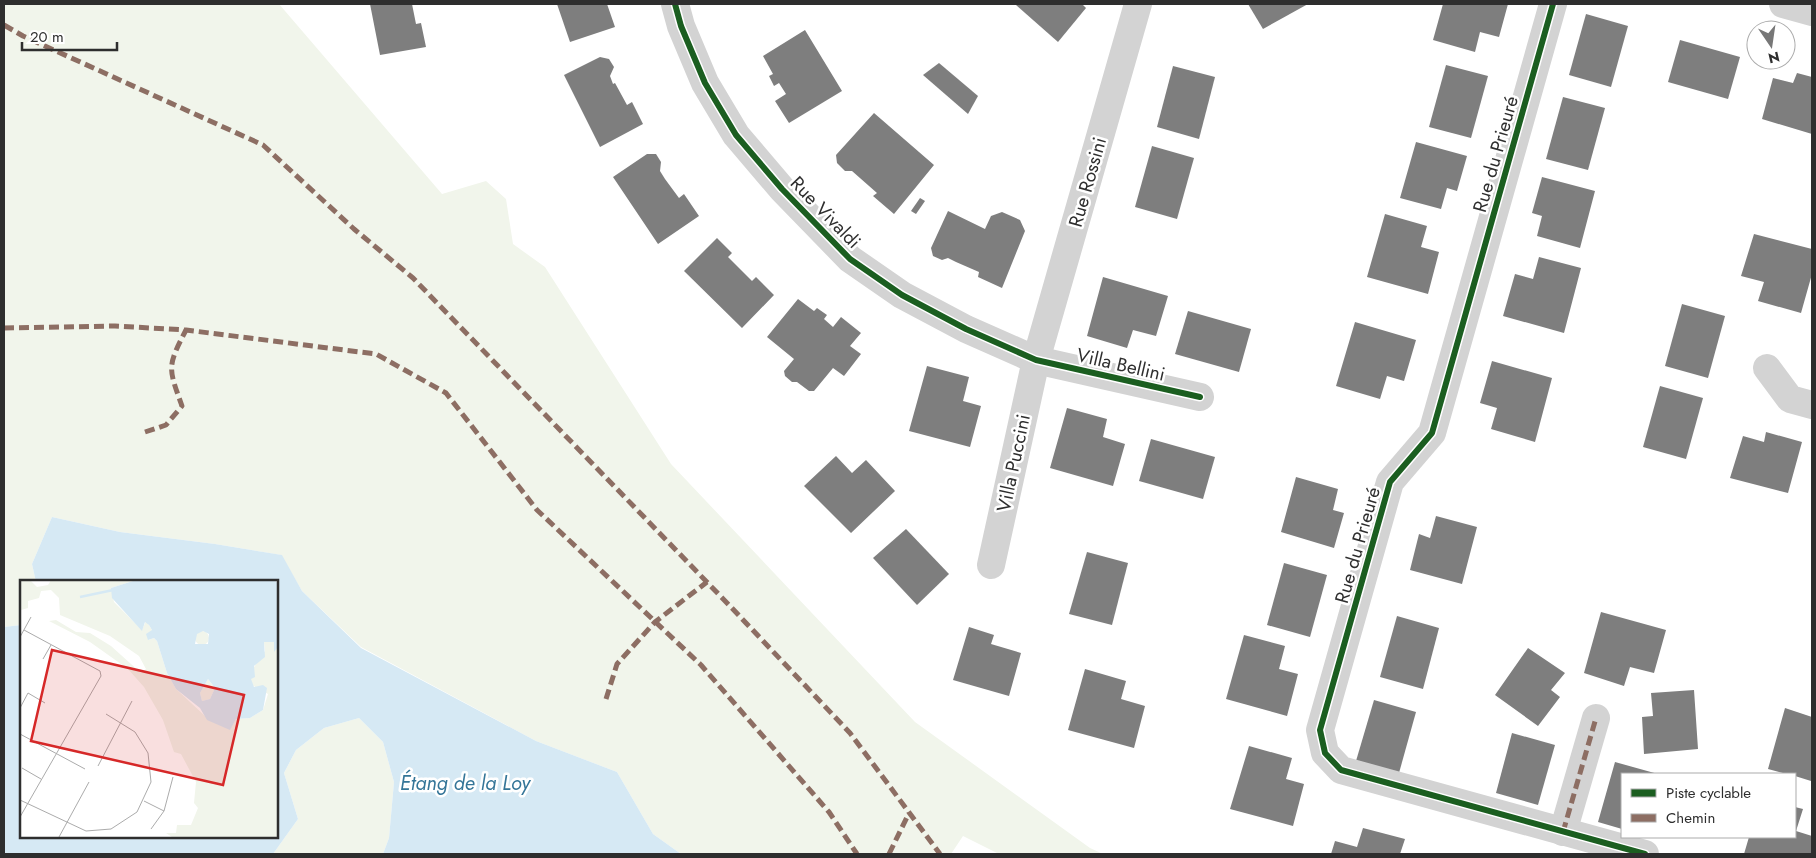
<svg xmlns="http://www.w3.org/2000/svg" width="1816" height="858" font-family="Jost,sans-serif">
<rect width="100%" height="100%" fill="#fff"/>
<g fill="#f1f5eb">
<polygon points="4,4 279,4 442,194 486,181 506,199 513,244 545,267 671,464 915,722 1090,848 1103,854 999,854 963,836 951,854 681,854 653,834 617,772 536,741 361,647 302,591 281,555 215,544 120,532 52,517 32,564 36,582 21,582 21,625 4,627"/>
<polygon points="359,718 383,742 394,782 389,838 383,854 273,854 298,819 284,773 296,750 324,728"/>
</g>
<polygon fill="#d6e9f4" points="52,517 120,532 215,544 282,555 302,591 361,648 536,741 617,772 653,834 681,854 383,854 389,838 394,782 383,742 359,718 324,728 296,750 284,773 298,819 273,854 4,854 4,627 21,625 21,837 276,837 276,582 36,582 32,564"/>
<g fill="#7e7e7e">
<polygon points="370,4 412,4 416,24 421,23 426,47 380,55"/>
<polygon points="557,4 607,4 615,27 570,42"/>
<polygon points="1017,4 1082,4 1086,8 1058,42 1016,5"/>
<polygon points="1248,4 1308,4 1263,29"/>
<polygon points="1443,4 1508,4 1499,37 1480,32 1475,52 1433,40"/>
<polygon points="1586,14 1628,26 1611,87 1569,75"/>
<polygon points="805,30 842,91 789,123 775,101 786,94 779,83 774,86 769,76 773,74 763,56"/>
<polygon points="1680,40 1740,57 1728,99 1668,82"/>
<polygon points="600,57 609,59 614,67 610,76 613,84 615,83 627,105 632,102 643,124 600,147 564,75"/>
<polygon points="939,63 978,96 968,114 923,75"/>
<polygon points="1446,65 1488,76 1471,138 1429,127"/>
<polygon points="1173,66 1215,77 1199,139 1157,127"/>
<polygon points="1797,73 1812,77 1812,134 1762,119 1773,78 1793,83"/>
<polygon points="1563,97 1605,108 1588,170 1546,159"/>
<polygon points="874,113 934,165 894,214 873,196 877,193 852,171 845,171 837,163 836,155"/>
<polygon points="1416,142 1467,156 1457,191 1447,188 1441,209 1400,198"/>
<polygon points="1152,146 1194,158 1177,219 1135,207"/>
<polygon points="647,154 656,154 661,162 660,171 665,179 679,198 684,194 699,216 658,244 613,177"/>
<polygon points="1542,177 1595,191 1580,248 1537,236 1542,216 1532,213"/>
<polygon points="920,198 925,201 916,214 911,211"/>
<polygon points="948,211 985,229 991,216 1002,212 1020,220 1025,231 1002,288 978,277 979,272 956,262 948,258 942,260 933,256 931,248"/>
<polygon points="1385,214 1427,226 1421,247 1439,252 1428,294 1367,277"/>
<polygon points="1754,234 1812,249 1812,274 1801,313 1758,301 1764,282 1741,276"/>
<polygon points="717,238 732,253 728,257 752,281 756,277 774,295 742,328 684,271"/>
<polygon points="1539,257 1581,268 1564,333 1503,316 1515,274 1533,279"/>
<polygon points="1103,277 1168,296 1156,336 1133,330 1127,348 1087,336"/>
<polygon points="798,299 814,311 817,308 827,315 824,319 833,327 841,317 861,333 850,346 861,354 844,376 833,368 814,391 809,391 797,382 792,382 785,376 784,371 794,359 767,337"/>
<polygon points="1682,304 1725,316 1708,378 1665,366"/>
<polygon points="1188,311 1251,329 1239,372 1175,354"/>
<polygon points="1355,322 1416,340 1404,381 1387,376 1380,399 1336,386"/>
<polygon points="1492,361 1552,378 1535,442 1491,429 1497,408 1480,403"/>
<polygon points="927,366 969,377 963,401 981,406 970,447 909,431"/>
<polygon points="1660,386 1703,398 1686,459 1643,447"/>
<polygon points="1067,408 1107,419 1103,437 1125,444 1113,486 1050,468"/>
<polygon points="1766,432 1802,442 1788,493 1730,478 1743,436 1764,442"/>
<polygon points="1151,439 1215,457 1203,499 1139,481"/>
<polygon points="836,456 852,473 866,460 895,491 851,533 804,486"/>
<polygon points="1296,477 1338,489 1333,510 1344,513 1334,548 1281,532"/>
<polygon points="1436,516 1477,527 1462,584 1410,570 1419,534 1430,538"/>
<polygon points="906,529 949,574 917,605 873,558"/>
<polygon points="1087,552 1128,563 1112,625 1069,614"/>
<polygon points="1284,563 1327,575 1310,637 1267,625"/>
<polygon points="1601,612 1666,630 1654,673 1630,667 1624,686 1584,673"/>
<polygon points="1397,616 1439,628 1423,689 1380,677"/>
<polygon points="969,627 994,635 991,644 1021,653 1009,696 953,680"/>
<polygon points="1244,635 1285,646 1279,669 1298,674 1287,716 1226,699"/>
<polygon points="1528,648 1565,673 1551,690 1560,697 1538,726 1495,695"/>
<polygon points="1085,669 1126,681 1121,699 1145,706 1134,748 1068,730"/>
<polygon points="1694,690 1698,749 1644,754 1642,717 1653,716 1651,693"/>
<polygon points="1374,700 1416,712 1399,773 1356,761"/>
<polygon points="1785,708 1812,717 1812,776 1811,781 1795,776 1795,774 1787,774 1768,769"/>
<polygon points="1512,733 1555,745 1538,805 1496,793"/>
<polygon points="1249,746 1292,758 1286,779 1304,784 1293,826 1230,809"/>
<polygon points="1615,762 1658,774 1622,774 1622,829 1598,822"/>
<polygon points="1795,807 1803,809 1796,831 1812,836 1811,854 1744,854 1749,837 1795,837"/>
<polygon points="1363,828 1405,839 1400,854 1331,854 1335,841 1357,847"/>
</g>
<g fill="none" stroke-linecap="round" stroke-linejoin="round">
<g stroke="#d3d3d3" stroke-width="28">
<polyline points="675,4 681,26 705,83 736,135 782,189 850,259 902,295 966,329 1036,360 1200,397"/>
<polyline points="1553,4 1432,433 1390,482 1320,730 1325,753 1341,770 1645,854"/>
<polyline points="1783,4 1812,12"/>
<polyline points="1767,368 1790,399 1812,405"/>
<polyline points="991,565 1036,360 1138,4"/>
<polyline points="1563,832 1596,718"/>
</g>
<g stroke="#8d6e63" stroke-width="5" stroke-dasharray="10 5" stroke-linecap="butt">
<polyline points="4,25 23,36 263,145 354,229 413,278 730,606 850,733 940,854"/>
<polyline points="4,328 115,326 186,330 376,354 446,393 537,510 701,665 829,812 857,854"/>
<path d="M 145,432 L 166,425 L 182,406 C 168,367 167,367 186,330"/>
<polyline points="606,699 617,664 655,622 707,582"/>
<polyline points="1563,832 1596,718"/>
<polyline points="889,854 909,813"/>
</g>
<g stroke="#fff" stroke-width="9">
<g id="cycleway">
<polyline points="675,4 681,26 705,83 736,135 782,189 850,259 902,295 966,329 1036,360 1200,397"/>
<polyline points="1553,4 1432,433 1390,482 1320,730 1325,753 1341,770 1645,854"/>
</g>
</g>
<use href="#cycleway" stroke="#1b5e20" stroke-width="6"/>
</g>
<g text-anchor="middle" stroke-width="5" stroke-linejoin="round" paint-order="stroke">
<g font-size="19" fill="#2e2e2e" stroke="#fff">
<text transform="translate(1495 154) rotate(-74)" y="7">Rue du Prieuré</text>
<text transform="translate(1087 182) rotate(-74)" y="7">Rue Rossini</text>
<text transform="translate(826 212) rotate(46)" y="7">Rue Vivaldi</text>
<text transform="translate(1121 364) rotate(13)" y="7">Villa Bellini</text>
<text transform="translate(1013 463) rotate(-78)" y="7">Villa Puccini</text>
<text transform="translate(1357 545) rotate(-74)" y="7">Rue du Prieuré</text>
</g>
<g font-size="20" font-style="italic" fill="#347598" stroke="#fff">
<text x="465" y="790">Étang de la Loy</text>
</g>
</g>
<g transform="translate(20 580)">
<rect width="258" height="258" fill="#fff"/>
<path d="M 0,0 L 10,0 L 17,7 L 28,5 L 31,0 L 116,0 L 91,8 L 94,22 L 122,50 L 126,41 L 129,45 L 132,50 L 128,60 L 134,58 L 137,61 L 147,93 L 156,109 L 185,136 L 210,149 L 216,139 L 230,138 L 243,130 L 248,114 L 232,105 L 230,99 L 232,90 L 245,71 L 244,62 L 254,62 L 258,68 L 257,257 L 152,257 L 146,253 L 156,253 L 157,245 L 171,245 L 178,228 L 174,223 L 176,202 L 161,174 L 154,172 L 143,140 L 124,107 L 108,89 L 70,62 L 29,41 L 36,40 L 56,52 L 70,53 L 91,66 L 121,93 L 126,89 L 119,76 L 90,56 L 40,35 L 39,18 L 31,10 L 21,11 L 19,18 L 8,21 L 8,28 L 1,30 ZM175 58a7 7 0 1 1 14 0a7 7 0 1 1-14 0ZM 188,99 L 195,108 L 190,119 L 182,121 L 180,113 Z" fill="#f1f5eb"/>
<path d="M 116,0 L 255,0 L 258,4 L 257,68 L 254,72 L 254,62 L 244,62 L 245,77 L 234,86 L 235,97 L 231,99 L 234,107 L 243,105 L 247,108 L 243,130 L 230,138 L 216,139 L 210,150 L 187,140 L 180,128 L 156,109 L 147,93 L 137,61 L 134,58 L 128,60 L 126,54 L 132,50 L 129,45 L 125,42 L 122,51 L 92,18 L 91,8 ZM 183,51 L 189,54 L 188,64 L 175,64 L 177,54 ZM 188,99 L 195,108 L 190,119 L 182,121 L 180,113 Z" fill="#d6e9f4" fill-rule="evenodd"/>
<path fill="none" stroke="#d6e9f4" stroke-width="2.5" d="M 60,17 L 98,9"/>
<path fill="none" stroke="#ababab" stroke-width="1" d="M 0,57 L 11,37M 23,79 L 31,65M 0,128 L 8,113 L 25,123M 0,154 L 65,189M 78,186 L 112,121M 2,188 L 21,199M 0,220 L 66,251 L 91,249 L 117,232 L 131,202 L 128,173 L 115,152 L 86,134M 124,221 L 144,231M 0,237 L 81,96 L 80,91 L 4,50M 131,249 L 144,231 L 153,197M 39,257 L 69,202"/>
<path fill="#d62828" fill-opacity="0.15" stroke="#d62828" stroke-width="2.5" d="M 32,70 L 224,115 L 203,205 L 11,161 Z"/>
<rect width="258" height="258" fill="none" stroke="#2e2e2e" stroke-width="2.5"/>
</g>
<rect width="1816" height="858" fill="none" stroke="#2e2e2e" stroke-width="10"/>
<rect x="1621" y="773" width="175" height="65" fill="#ffffff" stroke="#ababab"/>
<rect x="1631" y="789" width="25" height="8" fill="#1b5e20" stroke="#ababab"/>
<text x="1666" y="798" font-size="15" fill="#2e2e2e">Piste cyclable</text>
<rect x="1631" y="814" width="25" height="8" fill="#8d6e63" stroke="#ababab"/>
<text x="1666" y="823" font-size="15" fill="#2e2e2e">Chemin</text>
<g transform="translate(1771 45) rotate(167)"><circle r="24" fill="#ffffff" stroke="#ababab"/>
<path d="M0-4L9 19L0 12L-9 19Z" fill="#777777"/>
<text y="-8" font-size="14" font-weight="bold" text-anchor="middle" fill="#2e2e2e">N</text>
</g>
<path d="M22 42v8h95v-8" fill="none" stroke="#2e2e2e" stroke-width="2.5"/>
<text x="30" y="42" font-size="15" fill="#2e2e2e" stroke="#ffffff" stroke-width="4" paint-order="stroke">20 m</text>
</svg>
